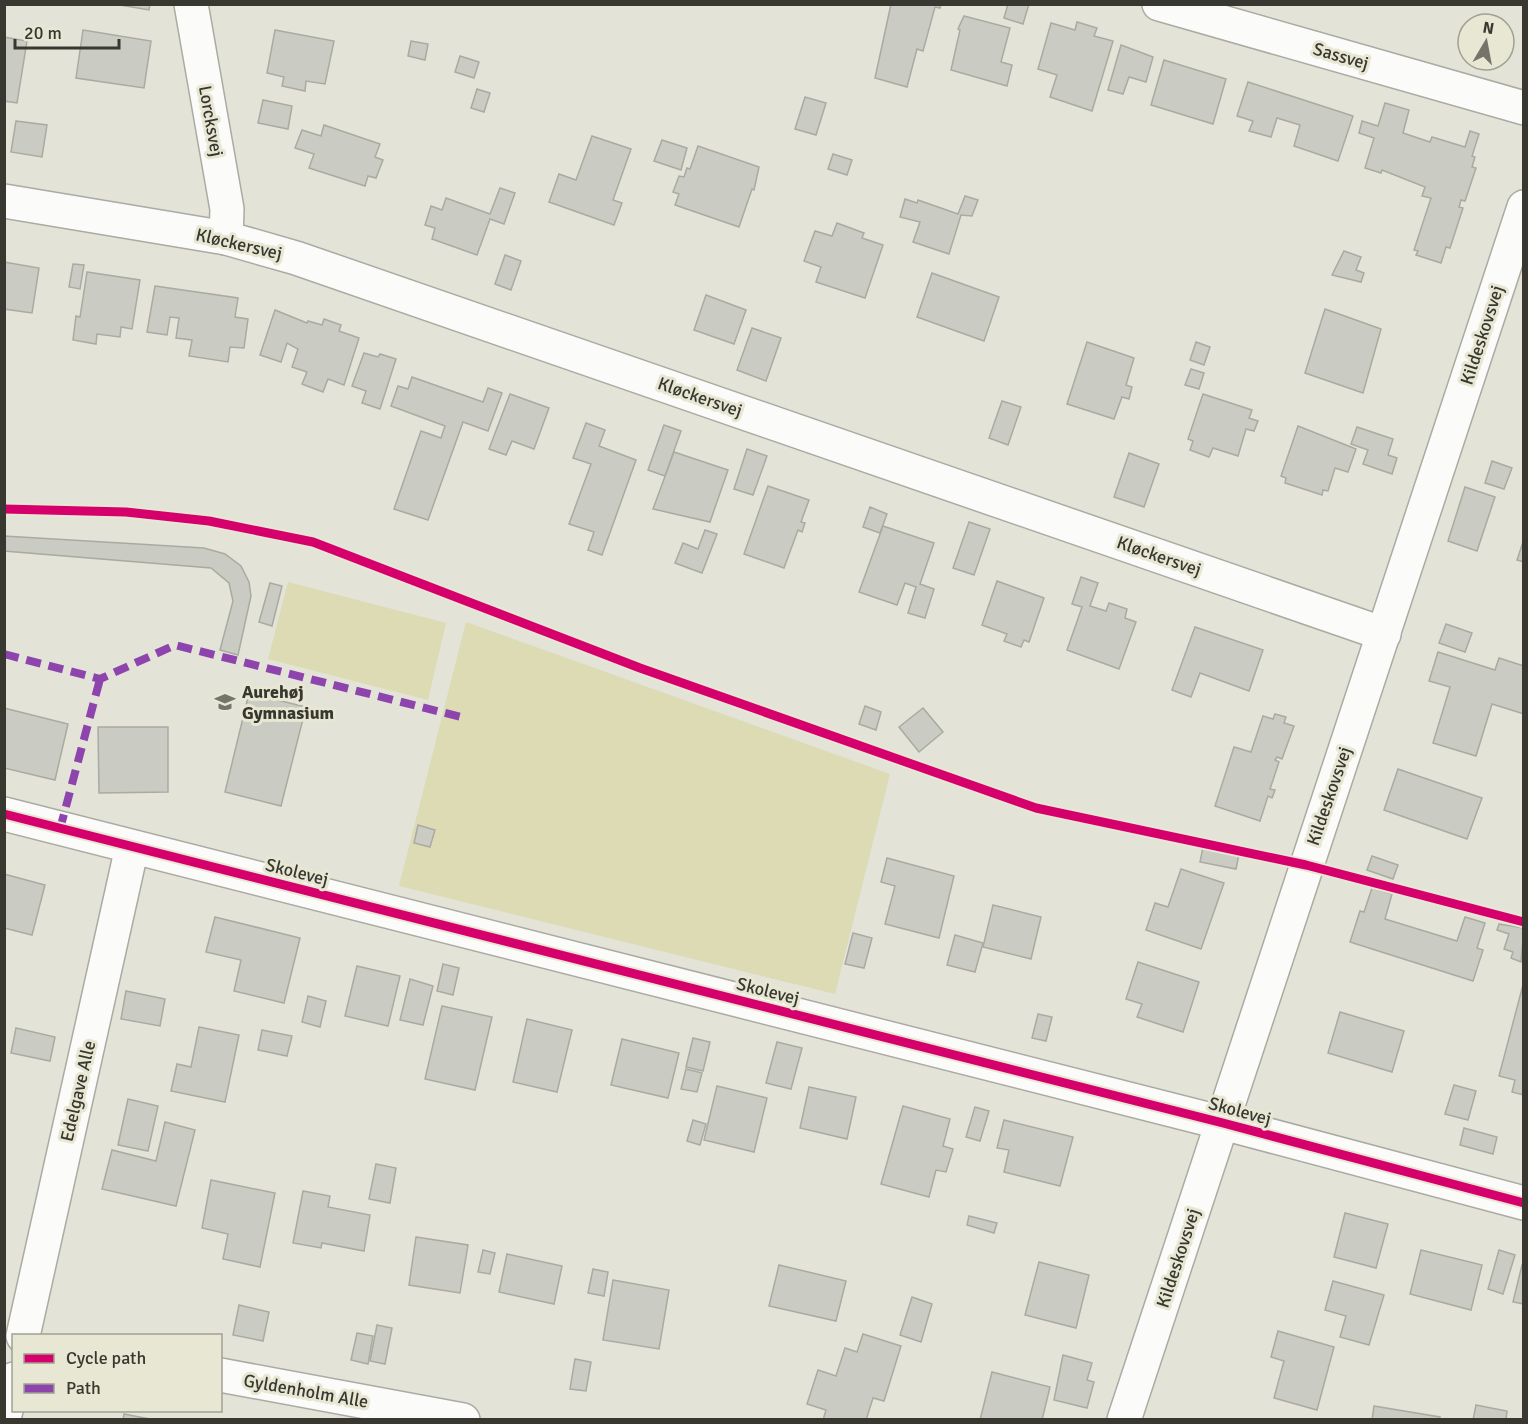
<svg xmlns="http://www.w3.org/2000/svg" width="1528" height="1424" font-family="Signika,sans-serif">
<rect width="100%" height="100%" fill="#e3e3d8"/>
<g fill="#dcdbb4">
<polygon points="288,582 446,623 428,700 268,659"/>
<polygon points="466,622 890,774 835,994 399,886"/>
</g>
<g fill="#cacbc2" stroke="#aaaaa2" stroke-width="1.5">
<polygon points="114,4 150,4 149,10"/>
<polygon points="891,4 941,4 940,8 935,7 923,51 917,49 907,87 875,78"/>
<polygon points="1008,4 1029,4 1023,24 1004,18"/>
<polygon points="964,16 1010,28 1001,62 1012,65 1007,86 951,70 960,30 958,29"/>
<polygon points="1077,22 1097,28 1094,36 1113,41 1092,111 1050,97 1057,75 1038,69 1051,23 1075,30"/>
<polygon points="83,30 151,41 144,88 76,78"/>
<polygon points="275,30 334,41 325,84 306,81 305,91 282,86 284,77 267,73"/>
<polygon points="4,37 27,41 17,103 4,101"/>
<polygon points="411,41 428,44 425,60 408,56"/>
<polygon points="1121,45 1153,57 1146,82 1129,77 1123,94 1108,90"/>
<polygon points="460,56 479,62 474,78 455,72"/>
<polygon points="1164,60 1226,79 1213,124 1151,105"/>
<polygon points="1248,82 1353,116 1338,161 1294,146 1300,125 1277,118 1271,137 1249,131 1253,121 1237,116"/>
<polygon points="477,89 490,93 484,112 471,108"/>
<polygon points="805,97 826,103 816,135 795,129"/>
<polygon points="263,100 292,106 288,129 258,123"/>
<polygon points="1385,103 1409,110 1403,133 1430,142 1432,137 1465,147 1470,131 1479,134 1472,156 1475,157 1472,167 1476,168 1465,201 1461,200 1459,207 1463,208 1450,248 1446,247 1441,263 1416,255 1418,251 1414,250 1431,198 1422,196 1425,187 1382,170 1381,173 1365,168 1374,138 1359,133 1362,121 1378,126"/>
<polygon points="16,121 47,125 42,157 11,152"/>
<polygon points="324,125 380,144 375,157 383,160 376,178 368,176 365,186 309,168 314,154 295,148 302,130 321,136"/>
<polygon points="592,136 631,149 613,200 622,203 614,225 549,202 559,174 576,180"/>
<polygon points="662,140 687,148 681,170 654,161"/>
<polygon points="698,146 759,167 754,190 752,189 739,227 675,205 679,194 673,192 679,176 684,177 687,168 690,169"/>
<polygon points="833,154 852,160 847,175 828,169"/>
<polygon points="500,188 515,193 504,224 490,219 477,255 432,239 435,228 425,225 431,206 442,210 446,198 490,214"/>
<polygon points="965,196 978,200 972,216 961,215 949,254 913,242 920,222 900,217 905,199 917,203 918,200 958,214"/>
<polygon points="837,223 864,233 862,238 883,245 865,298 816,282 821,267 804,261 815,231 832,236"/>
<polygon points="1344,251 1361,257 1356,270 1364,273 1361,282 1332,275"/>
<polygon points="505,255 521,261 511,290 495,284"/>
<polygon points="4,262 39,268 32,313 4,309"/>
<polygon points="73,264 84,265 80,289 69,287"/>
<polygon points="87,272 140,280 132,329 121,327 120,337 97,334 96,344 73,340 76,316 80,317"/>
<polygon points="932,273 999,297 984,341 917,317"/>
<polygon points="155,286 238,298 235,317 248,319 244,348 230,347 228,362 189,356 192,340 176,338 179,318 170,317 167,335 147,332"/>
<polygon points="706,295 746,310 734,344 694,330"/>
<polygon points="1325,309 1381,329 1363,393 1305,373"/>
<polygon points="275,310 307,323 308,321 322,325 324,319 341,325 339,331 359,338 344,385 328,379 323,392 302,384 307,372 292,367 298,349 287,343 281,362 260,355"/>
<polygon points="752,328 781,338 766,381 737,370"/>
<polygon points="1087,342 1134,358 1126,385 1132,387 1129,399 1122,397 1114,419 1067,404"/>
<polygon points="1196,342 1210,347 1204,365 1190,360"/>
<polygon points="364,353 378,357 380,354 396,359 380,409 362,403 366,391 352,386"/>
<polygon points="1191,369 1204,373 1199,389 1185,385"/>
<polygon points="412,377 483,402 488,388 502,393 488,431 463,422 428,520 394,509 421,431 441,438 445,426 391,406 398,386 408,389"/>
<polygon points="510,394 549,408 534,449 512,441 506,455 489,449"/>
<polygon points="1203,394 1252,410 1249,418 1258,421 1254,431 1246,429 1238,456 1213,448 1209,457 1190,450 1193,441 1188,439"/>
<polygon points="1002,401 1021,407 1008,445 989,438"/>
<polygon points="586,423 605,430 599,446 636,460 602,555 588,550 594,532 569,524 591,464 573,458"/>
<polygon points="664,425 681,431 665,476 648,470"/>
<polygon points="1298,426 1356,449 1348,472 1335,468 1328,491 1323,490 1322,495 1285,483 1286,478 1281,476"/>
<polygon points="1357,427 1393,439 1388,455 1397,458 1392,474 1363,464 1368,450 1351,444"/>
<polygon points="747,449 767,456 753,495 734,489"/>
<polygon points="674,452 728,470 710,522 653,509"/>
<polygon points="1129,453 1159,464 1144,507 1114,497"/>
<polygon points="1492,461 1512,468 1504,489 1485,483"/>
<polygon points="768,486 809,500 801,522 805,523 802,532 798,530 784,568 744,554"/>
<polygon points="1465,487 1495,497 1477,551 1448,541"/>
<polygon points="870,507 887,514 880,533 863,527"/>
<polygon points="969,522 990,529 974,575 953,568"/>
<polygon points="883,526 934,543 920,584 934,589 925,618 908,613 916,587 905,583 897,605 859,592"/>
<polygon points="705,530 717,534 702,573 675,563 683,543 698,549"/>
<polygon points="4,536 204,548 225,554 241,566 249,582 251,596 238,655 220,650 233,601 229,583 211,568 4,551"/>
<polygon points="1524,539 1524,562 1517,560"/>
<polygon points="1081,577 1098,583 1090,606 1106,611 1109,603 1127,609 1125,618 1136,622 1119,669 1067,650 1082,607 1072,604"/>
<polygon points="997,581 1044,598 1029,642 1024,640 1021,647 1004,641 1007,634 982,625"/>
<polygon points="270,583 282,586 272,626 259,622"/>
<polygon points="1446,624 1472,633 1465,652 1439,643"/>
<polygon points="1195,627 1263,650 1249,691 1200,673 1191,697 1172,690"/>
<polygon points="1438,652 1495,670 1499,658 1524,666 1524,714 1492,704 1476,756 1433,743 1450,687 1429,681"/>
<polygon points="249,693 306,707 281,806 225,792"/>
<polygon points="865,706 881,712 876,730 859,724"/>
<polygon points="4,708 68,724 55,780 4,768"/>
<polygon points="923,708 943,732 919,752 899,727"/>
<polygon points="1275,714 1286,717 1284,723 1294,726 1282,759 1277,757 1275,760 1279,762 1270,789 1275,790 1272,798 1268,796 1260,821 1215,806 1234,747 1251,752 1263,716 1273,719"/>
<polygon points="98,727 168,727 168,792 99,793"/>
<polygon points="1398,769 1482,798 1467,839 1384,810"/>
<polygon points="418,825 435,830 430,847 414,843"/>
<polygon points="1203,847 1239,854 1236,869 1200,862"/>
<polygon points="1372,856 1398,865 1393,879 1367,870"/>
<polygon points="887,858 954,876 939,938 885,924 895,886 881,882"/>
<polygon points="1181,869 1224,883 1201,949 1146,930 1155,903 1168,907"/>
<polygon points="4,874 45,885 32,935 4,928"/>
<polygon points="1372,888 1392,894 1385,919 1457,941 1465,917 1485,923 1477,948 1483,950 1473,981 1350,942 1360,911 1364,912"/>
<polygon points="993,905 1041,917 1031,959 983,947"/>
<polygon points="215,917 300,938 284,1003 234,991 241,960 206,952"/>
<polygon points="1499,924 1524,928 1521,962 1511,958 1513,952 1504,949 1509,934 1497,930"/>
<polygon points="853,933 872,938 864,968 845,964"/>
<polygon points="955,935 983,943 975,972 947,965"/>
<polygon points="1138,962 1199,982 1183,1032 1137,1017 1142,1004 1126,999"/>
<polygon points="443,964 459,968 453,995 437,991"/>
<polygon points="357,966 400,976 388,1026 345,1016"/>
<polygon points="410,979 433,986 423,1025 400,1020"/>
<polygon points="1524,981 1524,1095 1512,1092 1515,1080 1499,1076"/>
<polygon points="126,991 165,999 160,1026 121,1019"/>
<polygon points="308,996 326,1001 320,1027 302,1022"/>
<polygon points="442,1006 492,1017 475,1090 425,1079"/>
<polygon points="1340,1012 1404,1031 1392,1072 1328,1053"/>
<polygon points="1038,1014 1052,1017 1046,1041 1032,1038"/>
<polygon points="527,1019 572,1030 557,1092 513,1082"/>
<polygon points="199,1027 239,1035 225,1102 171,1091 177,1064 191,1067"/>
<polygon points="16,1028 55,1037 50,1061 11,1053"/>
<polygon points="262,1030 292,1036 287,1056 258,1050"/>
<polygon points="693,1038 710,1042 703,1071 686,1067"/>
<polygon points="622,1039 679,1053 668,1098 611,1085"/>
<polygon points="777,1042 802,1048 791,1089 766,1083"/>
<polygon points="686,1069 702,1073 697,1092 681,1089"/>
<polygon points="1454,1085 1476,1091 1468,1120 1445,1114"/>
<polygon points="717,1086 767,1098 754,1152 704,1140"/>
<polygon points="809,1087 856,1097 847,1139 800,1128"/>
<polygon points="128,1099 158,1106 148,1151 118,1145"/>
<polygon points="903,1106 950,1119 943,1146 953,1149 946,1172 936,1170 929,1197 881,1184"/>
<polygon points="975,1107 989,1111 980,1141 966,1137"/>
<polygon points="693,1120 706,1124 700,1145 687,1141"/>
<polygon points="1004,1120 1073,1137 1060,1186 1004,1172 1009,1150 997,1148"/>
<polygon points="165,1122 195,1130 176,1206 102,1189 112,1150 156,1161"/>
<polygon points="1464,1128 1497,1137 1493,1154 1460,1145"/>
<polygon points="376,1164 396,1168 390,1203 369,1199"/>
<polygon points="211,1180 275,1193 260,1267 223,1259 228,1234 202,1228"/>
<polygon points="303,1191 330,1196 328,1207 370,1215 364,1251 322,1243 321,1248 293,1243"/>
<polygon points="1345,1213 1388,1224 1376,1268 1334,1257"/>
<polygon points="969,1216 997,1223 994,1233 967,1225"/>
<polygon points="416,1237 468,1245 460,1293 409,1285"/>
<polygon points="483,1250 495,1253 490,1274 478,1272"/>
<polygon points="1421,1250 1482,1265 1471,1310 1410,1294"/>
<polygon points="1499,1250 1515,1255 1503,1294 1488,1289"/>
<polygon points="507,1254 562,1266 554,1304 499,1292"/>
<polygon points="1039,1262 1089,1275 1076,1328 1025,1315"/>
<polygon points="779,1265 846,1281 836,1321 769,1306"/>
<polygon points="1522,1265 1524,1266 1524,1304 1513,1302"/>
<polygon points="593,1269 608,1272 604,1296 588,1293"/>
<polygon points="613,1280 669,1290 659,1349 603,1340"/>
<polygon points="1333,1281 1384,1295 1369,1345 1340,1337 1346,1316 1325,1310"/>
<polygon points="912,1297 932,1304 921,1342 900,1335"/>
<polygon points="239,1305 269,1312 263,1341 233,1335"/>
<polygon points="377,1325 392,1328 385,1364 370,1361"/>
<polygon points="1278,1331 1334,1347 1317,1410 1274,1398 1284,1361 1271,1357"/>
<polygon points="357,1333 373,1336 368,1364 351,1360"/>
<polygon points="863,1334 901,1346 884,1401 873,1398 866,1420 823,1420 826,1410 807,1404 818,1370 836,1376 845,1348 857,1352"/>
<polygon points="1063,1355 1092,1363 1087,1380 1094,1382 1087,1408 1054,1400"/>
<polygon points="575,1359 591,1362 586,1391 570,1389"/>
<polygon points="992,1372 1050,1387 1042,1420 980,1420"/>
<polygon points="1476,1405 1507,1411 1506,1420 1473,1420"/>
<polygon points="1374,1406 1440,1417 1440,1420 1372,1420"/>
<polygon points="124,1414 150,1419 123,1420"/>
</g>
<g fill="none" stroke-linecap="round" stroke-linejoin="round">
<g stroke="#ababa3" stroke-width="36">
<g id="street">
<polyline points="191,4 227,209 226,238"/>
<polyline points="1159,4 1524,108"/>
<polyline points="4,201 226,238 296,258 1384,634"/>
<polyline points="4,814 1223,1123 1524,1203"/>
<polyline points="23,1336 132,847"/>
<polyline points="220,1375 463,1420"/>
<polyline points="4,1418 14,1379"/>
<polyline points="1124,1420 1524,207"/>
</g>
</g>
<use href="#street" stroke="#fbfbf9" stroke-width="33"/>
<g stroke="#8e44ad" stroke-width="8" stroke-dasharray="15 8" stroke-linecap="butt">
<polyline points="4,654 100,679 175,645 461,717"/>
<polyline points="60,829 100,679"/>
</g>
<g stroke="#e7e7d4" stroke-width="13">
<g id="cycleway">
<polyline points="4,509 126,512 209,521 313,542 640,668 1036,808 1306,865 1524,922"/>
<polyline points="4,814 1223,1123 1524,1203"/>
</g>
</g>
<use href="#cycleway" stroke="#d6006c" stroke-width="9"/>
</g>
<defs>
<g id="school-bare" transform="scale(1.62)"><path d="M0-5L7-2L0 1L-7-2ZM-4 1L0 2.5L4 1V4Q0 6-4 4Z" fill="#74746b" stroke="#e7e7d4" stroke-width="2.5" paint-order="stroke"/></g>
</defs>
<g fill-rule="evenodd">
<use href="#school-bare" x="225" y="702"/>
</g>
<g text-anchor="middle" stroke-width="6" stroke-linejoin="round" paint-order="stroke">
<g font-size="18" fill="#383830" stroke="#e7e7d4">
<text transform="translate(1341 56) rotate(16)" y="6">Sassvej</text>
<text transform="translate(211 121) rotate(80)" y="6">Lorcksvej</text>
<text transform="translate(239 244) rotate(13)" y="6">Kløckersvej</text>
<text transform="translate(1482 335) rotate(-72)" y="6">Kildeskovsvej</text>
<text transform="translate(700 397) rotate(19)" y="6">Kløckersvej</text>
<text transform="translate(1159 556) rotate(19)" y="6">Kløckersvej</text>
<text transform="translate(1329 796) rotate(-71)" y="6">Kildeskovsvej</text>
<text transform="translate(297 872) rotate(14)" y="6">Skolevej</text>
<text transform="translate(768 991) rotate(14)" y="6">Skolevej</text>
<text transform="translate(78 1091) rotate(-77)" y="6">Edelgave Alle</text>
<text transform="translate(1240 1111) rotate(15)" y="6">Skolevej</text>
<text transform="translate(1178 1258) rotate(-72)" y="6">Kildeskovsvej</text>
<text transform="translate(306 1391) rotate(10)" y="6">Gyldenholm Alle</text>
</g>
<g font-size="18" font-weight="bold" fill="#383830" stroke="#e7e7d4" text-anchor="start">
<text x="242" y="698">Aurehøj<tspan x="242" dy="21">Gymnasium</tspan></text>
</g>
</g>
<rect width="1528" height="1424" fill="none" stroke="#383830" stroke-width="12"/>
<rect x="12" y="1334" width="210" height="78" fill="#e7e7d4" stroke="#a1a192" stroke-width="1.5"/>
<rect x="24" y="1354" width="30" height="9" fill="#d6006c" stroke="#a1a192" stroke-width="1.5"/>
<text x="66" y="1364" font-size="18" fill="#383830">Cycle path</text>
<rect x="24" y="1384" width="30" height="9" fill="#8e44ad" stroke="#a1a192" stroke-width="1.5"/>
<text x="66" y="1394" font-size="18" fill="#383830">Path</text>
<g transform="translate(1486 42) rotate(10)"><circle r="28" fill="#e7e7d4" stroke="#a1a192" stroke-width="1.5"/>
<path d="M0-4.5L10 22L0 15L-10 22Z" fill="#74746b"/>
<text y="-9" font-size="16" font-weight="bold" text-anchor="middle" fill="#383830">N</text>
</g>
<path d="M15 39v9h104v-9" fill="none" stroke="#383830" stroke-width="3"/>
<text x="24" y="39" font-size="18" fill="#383830" stroke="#e7e7d4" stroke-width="4.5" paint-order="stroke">20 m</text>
</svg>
